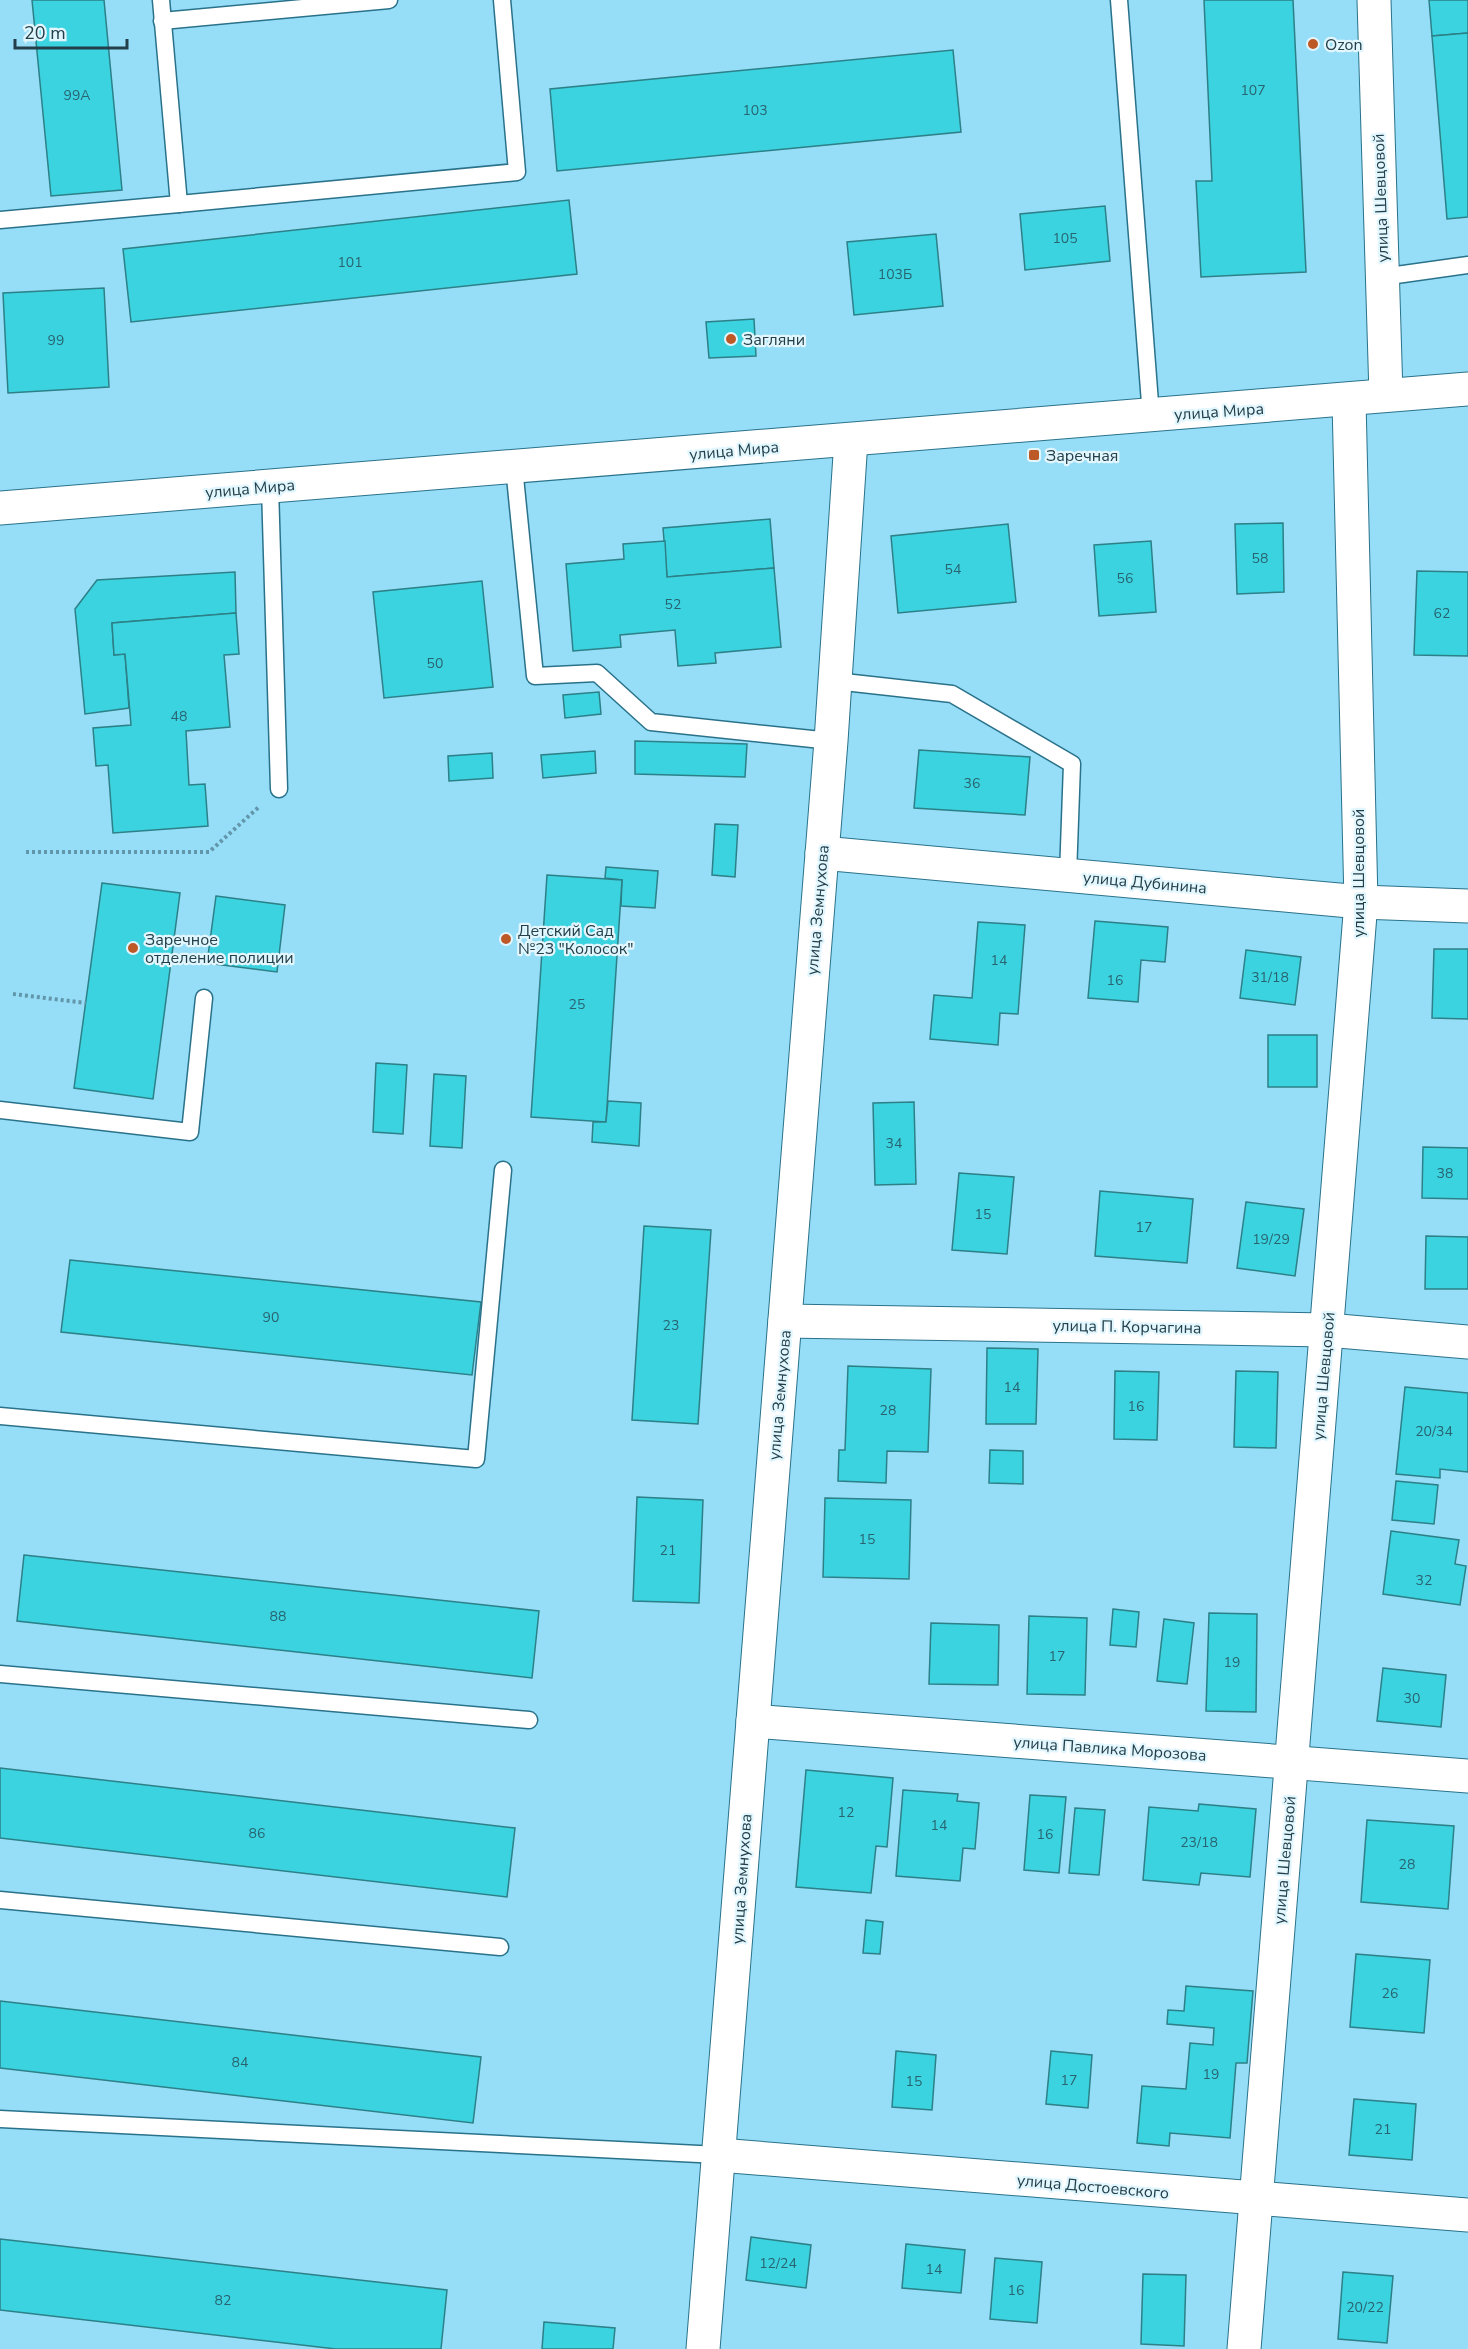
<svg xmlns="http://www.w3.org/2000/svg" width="1468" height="2349" font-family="'Nunito Sans',sans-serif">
<rect width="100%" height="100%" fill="#96ddf7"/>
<g fill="#3cd3e0" stroke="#2c8087" stroke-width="1.5">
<polygon points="32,0 104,0 122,190 51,196"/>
<polygon points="1204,0 1293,0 1306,272 1201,277 1196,181 1212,181"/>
<polygon points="1429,0 1468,0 1468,33 1432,36"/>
<polygon points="1468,33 1468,217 1447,219 1432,36"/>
<polygon points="953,50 961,132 557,171 550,89"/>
<polygon points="569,200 577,274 131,322 123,249"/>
<polygon points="1105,206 1110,261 1025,270 1020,214"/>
<polygon points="936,234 943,306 854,315 847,242"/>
<polygon points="104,288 109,387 8,393 3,293"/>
<polygon points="754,319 756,356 709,358 706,322"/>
<polygon points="770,519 774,568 667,577 663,528"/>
<polygon points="1283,523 1284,592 1237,594 1235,524"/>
<polygon points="1008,524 1016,602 898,613 891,536"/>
<polygon points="665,541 667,577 774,568 781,647 715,653 716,663 678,666 675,630 620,635 621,647 573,651 566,564 624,559 623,544"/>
<polygon points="1151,541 1156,612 1099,616 1094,545"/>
<polygon points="1417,571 1468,572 1468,656 1414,655"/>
<polygon points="235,572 236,613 112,623 114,655 125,654 129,708 85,714 75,609 97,580"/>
<polygon points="482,581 493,687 384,698 373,592"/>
<polygon points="236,613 239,654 224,655 230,727 186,731 189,785 205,784 208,826 113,833 108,765 96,766 93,728 131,725 125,654 114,655 112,623"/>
<polygon points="599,692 601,714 565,718 563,695"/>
<polygon points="635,741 747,744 745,777 635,774"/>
<polygon points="919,750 1030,757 1025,815 914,808"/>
<polygon points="595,751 596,773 543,778 541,755"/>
<polygon points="492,753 493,778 449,781 448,756"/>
<polygon points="715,824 738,825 735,877 712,875"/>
<polygon points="606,867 658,871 655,908 621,906 622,880 605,878"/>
<polygon points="547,875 622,880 606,1122 531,1117"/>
<polygon points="102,883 180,893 153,1099 74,1088"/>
<polygon points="216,896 285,905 277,972 207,963"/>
<polygon points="1095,921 1168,927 1165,962 1141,960 1138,1002 1088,998"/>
<polygon points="978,922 1025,925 1018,1014 1000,1013 998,1045 930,1039 934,995 972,998"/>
<polygon points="1434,949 1468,949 1468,1019 1432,1018"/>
<polygon points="1246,950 1301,957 1295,1005 1240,998"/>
<rect x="1268" y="1035" width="49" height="52"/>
<polygon points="376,1063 407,1065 403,1134 373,1132"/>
<polygon points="434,1074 466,1076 462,1148 430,1146"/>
<polygon points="608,1101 641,1103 639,1146 592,1142 593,1122 606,1122"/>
<polygon points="914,1102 916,1184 875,1185 873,1103"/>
<polygon points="1423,1147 1468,1148 1468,1199 1422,1198"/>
<polygon points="959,1173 1014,1177 1007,1254 952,1250"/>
<polygon points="1100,1191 1193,1199 1187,1263 1095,1256"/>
<polygon points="1246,1202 1304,1209 1295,1276 1237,1268"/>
<polygon points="644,1226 711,1230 698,1424 632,1420"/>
<polygon points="1426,1236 1468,1237 1468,1289 1425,1289"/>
<polygon points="70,1260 481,1302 472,1375 61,1332"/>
<polygon points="987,1348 1038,1349 1036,1424 986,1424"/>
<polygon points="848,1366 931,1369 928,1452 887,1451 886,1483 838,1481 839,1450 845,1450"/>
<polygon points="1115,1371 1159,1372 1157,1440 1114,1439"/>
<polygon points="1236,1371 1278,1372 1276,1448 1234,1447"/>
<polygon points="1405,1387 1468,1393 1468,1472 1440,1469 1440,1478 1396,1474"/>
<polygon points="990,1450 1023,1451 1023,1484 989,1483"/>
<polygon points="1396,1481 1438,1485 1434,1524 1392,1520"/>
<polygon points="637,1497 703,1500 699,1603 633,1601"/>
<polygon points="825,1498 911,1500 909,1579 823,1577"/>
<polygon points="1391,1531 1459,1540 1455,1564 1466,1566 1460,1605 1383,1594"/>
<polygon points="24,1555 539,1611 532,1678 17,1621"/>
<polygon points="1113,1609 1139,1612 1136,1647 1110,1645"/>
<polygon points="1209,1613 1257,1614 1256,1712 1206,1711"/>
<polygon points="1029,1616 1087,1618 1085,1695 1027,1694"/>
<polygon points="1164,1619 1194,1623 1187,1684 1157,1681"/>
<polygon points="931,1623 999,1625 998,1685 929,1684"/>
<polygon points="1383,1668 1446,1675 1441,1727 1377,1721"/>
<polygon points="0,1768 515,1828 507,1897 0,1838"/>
<polygon points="806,1770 893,1778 887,1847 876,1846 871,1893 796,1887"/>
<polygon points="903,1790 958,1794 957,1801 979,1803 975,1849 963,1848 960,1881 896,1876"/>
<polygon points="1030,1795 1066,1797 1059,1873 1024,1870"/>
<polygon points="1199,1804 1256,1809 1250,1877 1201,1873 1199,1885 1143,1880 1149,1807 1198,1811"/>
<polygon points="1075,1808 1105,1810 1099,1875 1069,1873"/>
<polygon points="1367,1820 1454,1826 1448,1909 1361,1902"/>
<polygon points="866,1920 883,1922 880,1954 863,1953"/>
<polygon points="1356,1954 1430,1960 1424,2033 1350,2027"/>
<polygon points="1186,1986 1253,1991 1247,2063 1236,2063 1230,2138 1170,2133 1169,2146 1137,2143 1142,2086 1186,2089 1190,2043 1213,2045 1214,2028 1167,2024 1168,2010 1184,2011"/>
<polygon points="0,2001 481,2057 473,2123 0,2068"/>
<polygon points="896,2051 936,2055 932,2110 892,2107"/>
<polygon points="1051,2051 1092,2055 1088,2108 1046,2104"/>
<polygon points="1354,2099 1416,2104 1412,2160 1349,2155"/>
<polygon points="751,2237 811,2245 806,2288 746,2280"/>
<polygon points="0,2239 447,2290 441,2349 336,2349 0,2310"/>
<polygon points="906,2244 965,2250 961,2293 902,2288"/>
<polygon points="995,2258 1042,2262 1037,2323 990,2319"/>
<polygon points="1343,2272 1393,2276 1387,2343 1338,2339"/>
<polygon points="1143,2274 1186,2275 1184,2346 1141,2344"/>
<polygon points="544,2322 615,2328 613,2349 542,2349"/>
</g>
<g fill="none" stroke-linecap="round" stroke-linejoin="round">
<g stroke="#2a728a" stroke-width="19">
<g id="lane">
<polyline points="1119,0 1151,416"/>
<polyline points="162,21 389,0"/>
<polyline points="179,204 517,172 502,0"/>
<polyline points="0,220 179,204 161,0"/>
<polyline points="1382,277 1468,265"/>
<polyline points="514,467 535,676 597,673 651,722 831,741"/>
<polyline points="270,487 279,789"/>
<polyline points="835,681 952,694 1072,764 1068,875"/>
<polyline points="0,1110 190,1132 204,998"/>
<polyline points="0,1416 476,1459 503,1170"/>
<polyline points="0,1674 529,1720"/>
<polyline points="0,1900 500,1947"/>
<polyline points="0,2119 719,2155"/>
</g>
</g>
<g stroke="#2a728a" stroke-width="35">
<g id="street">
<polyline points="1374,0 1386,395"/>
<polyline points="822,853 1361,902 1468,906"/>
<polyline points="785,1321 1327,1330 1468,1342"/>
<polyline points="753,1721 1468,1776"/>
<polyline points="719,2155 1468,2215"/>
<polyline points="703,2349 831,741 851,440"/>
<polyline points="1244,2349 1361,902 1349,401"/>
</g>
</g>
<g stroke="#2a728a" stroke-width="35">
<polyline id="primary" points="0,508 1468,389"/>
</g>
<g stroke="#6296aa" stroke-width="4" stroke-dasharray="3 3" stroke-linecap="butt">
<polyline points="26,852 209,852 260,806"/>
<polyline points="13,994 86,1003"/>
</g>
<use href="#lane" stroke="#fff" stroke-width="16"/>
<use href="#street" stroke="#fff" stroke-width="33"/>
<use href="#primary" stroke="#fff" stroke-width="33"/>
</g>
<g fill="#bd5827" stroke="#e2f6fe" stroke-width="2">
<circle cx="1313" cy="44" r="6"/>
<circle cx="731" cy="339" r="6"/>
<rect x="1028" y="449" width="12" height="12" rx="3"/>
<circle cx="506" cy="939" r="6"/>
<circle cx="133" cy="948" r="6"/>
</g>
<g text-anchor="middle" stroke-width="4.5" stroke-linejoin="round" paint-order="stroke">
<g font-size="14" fill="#286470">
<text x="1253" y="95">107</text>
<text x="77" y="100">99А</text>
<text x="755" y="115">103</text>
<text x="1065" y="243">105</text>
<text x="350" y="267">101</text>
<text x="895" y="279">103Б</text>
<text x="56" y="345">99</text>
<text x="1260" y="563">58</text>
<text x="953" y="574">54</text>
<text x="1125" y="583">56</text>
<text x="673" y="609">52</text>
<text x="1442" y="618">62</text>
<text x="435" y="668">50</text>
<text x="179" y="721">48</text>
<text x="972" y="788">36</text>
<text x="999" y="965">14</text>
<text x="1270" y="982">31/18</text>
<text x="1115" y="985">16</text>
<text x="577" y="1009">25</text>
<text x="894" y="1148">34</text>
<text x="1445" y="1178">38</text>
<text x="983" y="1219">15</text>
<text x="1144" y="1232">17</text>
<text x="1271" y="1244">19/29</text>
<text x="271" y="1322">90</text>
<text x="671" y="1330">23</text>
<text x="1012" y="1392">14</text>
<text x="1136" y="1411">16</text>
<text x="888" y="1415">28</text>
<text x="1434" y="1436">20/34</text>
<text x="867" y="1544">15</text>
<text x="668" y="1555">21</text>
<text x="1424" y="1585">32</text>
<text x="278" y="1621">88</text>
<text x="1057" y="1661">17</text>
<text x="1232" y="1667">19</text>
<text x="1412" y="1703">30</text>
<text x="846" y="1817">12</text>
<text x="939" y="1830">14</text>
<text x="257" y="1838">86</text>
<text x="1045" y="1839">16</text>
<text x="1199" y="1847">23/18</text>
<text x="1407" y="1869">28</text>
<text x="1390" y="1998">26</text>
<text x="240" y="2067">84</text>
<text x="1211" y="2079">19</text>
<text x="1069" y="2085">17</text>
<text x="914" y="2086">15</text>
<text x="1383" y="2134">21</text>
<text x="778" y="2268">12/24</text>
<text x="934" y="2274">14</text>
<text x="1016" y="2295">16</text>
<text x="223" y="2305">82</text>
<text x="1365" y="2312">20/22</text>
</g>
<g font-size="16" fill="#223f4a" stroke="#e2f6fe" text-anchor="start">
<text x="1325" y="50">Ozon</text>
<text x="743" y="345">Загляни</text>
<text x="1046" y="461">Заречная</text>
<text x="518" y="936">Детский Сад<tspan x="518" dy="18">№23 "Колосок"</tspan></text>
<text x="145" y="945">Заречное<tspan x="145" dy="18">отделение полиции</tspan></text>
</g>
<g font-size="16" fill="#223f4a" stroke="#e2f6fe">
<text transform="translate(1380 198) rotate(-92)" y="6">улица Шевцовой</text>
<text transform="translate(1219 411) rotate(-4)" y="6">улица Мира</text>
<text transform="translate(734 450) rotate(-5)" y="6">улица Мира</text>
<text transform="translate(250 488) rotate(-5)" y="6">улица Мира</text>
<text transform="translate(1358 873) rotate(-90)" y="6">улица Шевцовой</text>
<text transform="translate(1145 882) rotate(5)" y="6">улица Дубинина</text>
<text transform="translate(817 910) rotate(-85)" y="6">улица Земнухова</text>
<text transform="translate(1127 1326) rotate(1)" y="6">улица П. Корчагина</text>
<text transform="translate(1323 1376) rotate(-85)" y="6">улица Шевцовой</text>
<text transform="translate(779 1395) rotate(-85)" y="6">улица Земнухова</text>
<text transform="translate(1110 1748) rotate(4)" y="6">улица Павлика Морозова</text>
<text transform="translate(1284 1860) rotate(-85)" y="6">улица Шевцовой</text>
<text transform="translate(741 1879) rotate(-86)" y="6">улица Земнухова</text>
<text transform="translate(1093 2186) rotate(5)" y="6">улица Достоевского</text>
</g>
</g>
<path d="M15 39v9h112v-9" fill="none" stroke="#223f4a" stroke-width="3"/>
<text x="24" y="39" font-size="18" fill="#223f4a" stroke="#e2f6fe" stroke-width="4.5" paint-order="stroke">20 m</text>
</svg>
